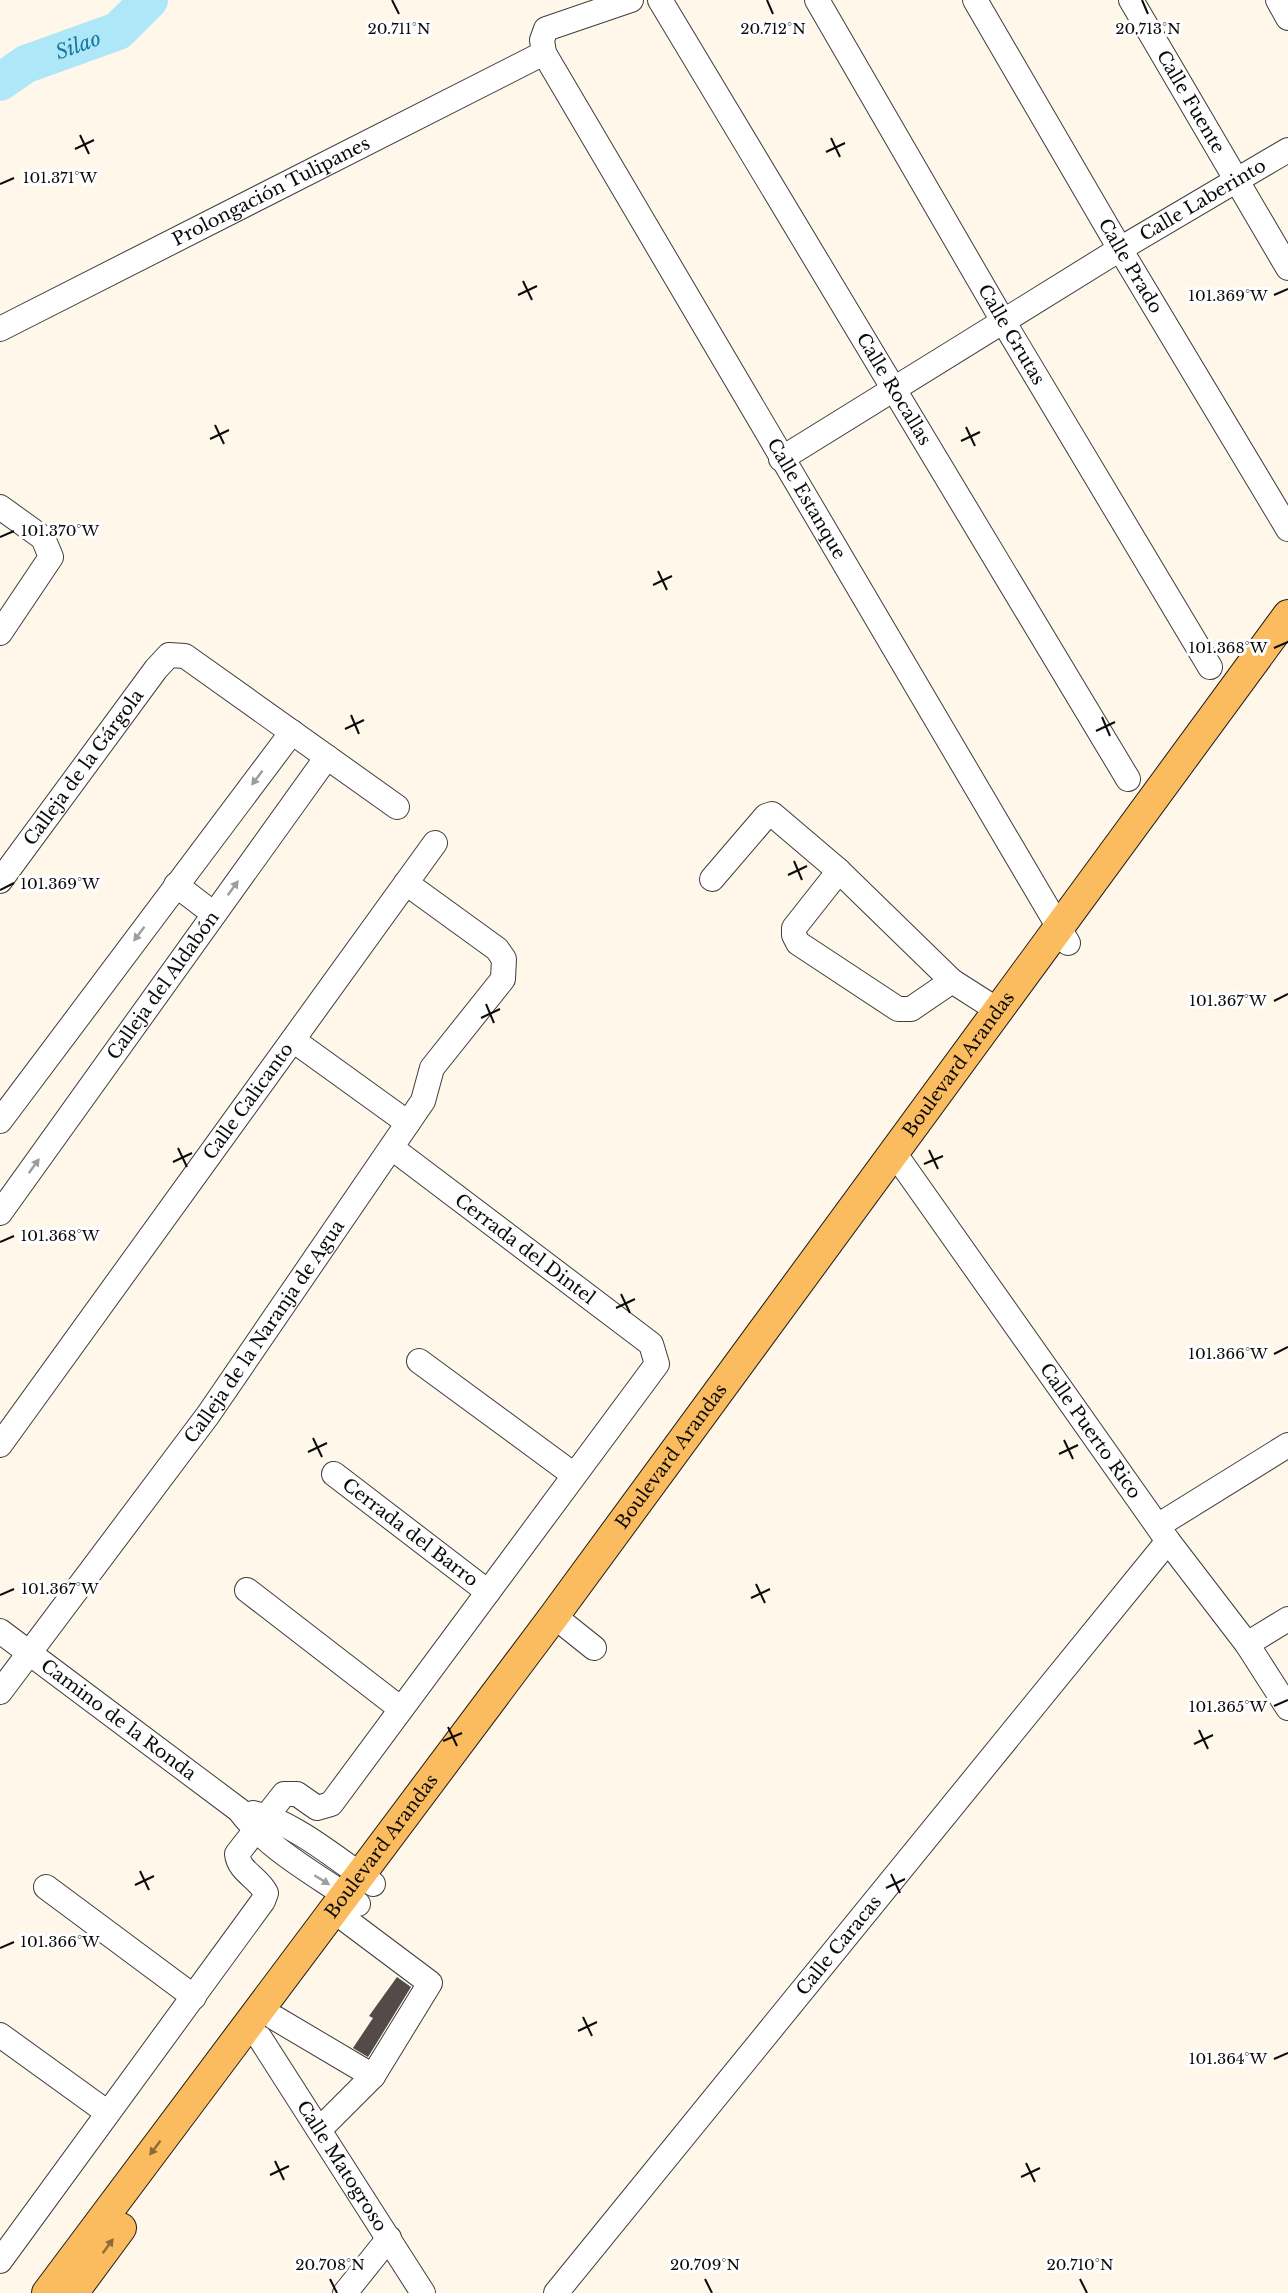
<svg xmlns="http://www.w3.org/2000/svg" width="1288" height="2293" font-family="'Libre Baskerville',serif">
<rect width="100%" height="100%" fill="#fff7e9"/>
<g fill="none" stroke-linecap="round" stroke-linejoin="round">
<path stroke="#aee7f7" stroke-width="38" id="s1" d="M 0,82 L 26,64 L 118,31 L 149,0"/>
</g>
<polygon fill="#544a47" points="397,1977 411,1987 368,2057 353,2048 373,2018 369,2016"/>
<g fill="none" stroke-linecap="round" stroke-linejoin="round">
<g stroke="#3e3e3e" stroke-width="26">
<g id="minor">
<path id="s2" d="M 631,0 L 546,29 L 542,40 L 544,53 L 1068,943"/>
<path id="s3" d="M 660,0 L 1128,779"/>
<path id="s4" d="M 817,0 L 1003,321 L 1210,667"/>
<path id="s5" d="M 975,0 L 1120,249 L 1288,529"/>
<path id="s6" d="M 1131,0 L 1288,268"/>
<polyline points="1278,0 1288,18"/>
<path id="s7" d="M 0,329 L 544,53"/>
<path id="s8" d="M 781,459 L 1120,249 L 1288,150"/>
<polyline points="0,507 43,538 51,557 0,633"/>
<polyline points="839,871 794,928 794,935 798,943 898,1009 911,1009 952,981"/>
<polyline points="712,879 766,816 772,814 839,871 952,981 999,1011"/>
<path id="s9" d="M 0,881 L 156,669 L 169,655 L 185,656 L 397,807"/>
<polyline points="176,885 214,914"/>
<polyline points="293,1040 408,1123"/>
<polyline points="0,1121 292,732"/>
<path id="s10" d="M 895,1154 L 1168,1541 L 1247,1644 L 1288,1708"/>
<path id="s11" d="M 0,1213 L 327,757"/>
<polyline points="419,1361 574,1475"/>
<path id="s12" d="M 0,1445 L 435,843"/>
<path id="s13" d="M 334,1474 L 488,1592"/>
<polyline points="1159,1525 1288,1445"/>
<polyline points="247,1590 401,1709"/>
<polyline points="554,1616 594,1648"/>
<path id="s14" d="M 0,1631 L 239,1810 C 271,1852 316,1874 358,1904"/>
<polyline points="1247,1644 1288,1619"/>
<path id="s15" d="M 0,1692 L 208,1415 L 423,1101 L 432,1068 L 503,979 L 504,959 L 497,949 L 406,883"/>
<path d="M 253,1813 C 292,1821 340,1861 373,1884"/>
<polyline points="46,1887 194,1997"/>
<polyline points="275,2018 373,2076 430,1983 346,1920"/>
<polyline points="0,2035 108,2113"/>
<path id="s16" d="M 260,2038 L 423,2293"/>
<polyline points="319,2130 373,2076"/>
<path d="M 0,2261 L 263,1901 L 266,1893 C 258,1877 239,1872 237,1854 L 284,1794 L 297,1794 L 317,1808 L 331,1804 L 657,1364 L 651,1344 L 392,1148"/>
<polyline points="345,2293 389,2238"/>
<path id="s17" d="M 556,2293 L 1168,1541"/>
</g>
</g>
<g stroke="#1c1c1c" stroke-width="32">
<g id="major">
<path id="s18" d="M 47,2293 L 554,1616 L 1288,615"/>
<polyline points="73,2293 121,2228"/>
</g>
</g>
<use href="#minor" stroke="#fff" stroke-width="24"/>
<use href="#major" stroke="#fabc5e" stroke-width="30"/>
</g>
<defs><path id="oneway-solid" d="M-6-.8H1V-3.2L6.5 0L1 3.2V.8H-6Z" transform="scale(1.5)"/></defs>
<g fill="#9d9d9d">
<use href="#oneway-solid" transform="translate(257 778) rotate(127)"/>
<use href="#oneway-solid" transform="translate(233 888) rotate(-54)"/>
<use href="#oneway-solid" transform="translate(139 934) rotate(127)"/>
<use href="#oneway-solid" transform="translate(34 1166) rotate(-54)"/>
<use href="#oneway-solid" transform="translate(322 1880) rotate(32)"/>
</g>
<g fill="#8e6c39">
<use href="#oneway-solid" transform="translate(155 2148) rotate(127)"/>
<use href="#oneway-solid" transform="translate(108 2246) rotate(-54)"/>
</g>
<path fill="none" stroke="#0b0b0b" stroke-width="2" d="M 392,0 L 399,14M 767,0 L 773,14M 1142,0 L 1148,14M 80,135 L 89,154M 831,138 L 840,157M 75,149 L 94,140M 826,152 L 845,143M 0,184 L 14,178M 523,281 L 532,300M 518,295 L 537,286M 1274,295 L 1288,289M 215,425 L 224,444M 966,427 L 975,446M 210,439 L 229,430M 961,441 L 980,432M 0,537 L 14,531M 658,571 L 667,590M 653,585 L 672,576M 1274,648 L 1288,642M 351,715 L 359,734M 1102,717 L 1110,736M 345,729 L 364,720M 1096,731 L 1115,722M 794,861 L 802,880M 788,875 L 807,866M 0,890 L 14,883M 1274,1001 L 1288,994M 486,1004 L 494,1023M 481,1018 L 500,1009M 178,1148 L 187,1167M 929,1150 L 938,1169M 173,1162 L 192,1153M 924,1164 L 943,1156M 0,1242 L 14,1236M 621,1294 L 630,1313M 616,1308 L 635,1299M 1274,1354 L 1288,1347M 313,1438 L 322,1457M 1064,1440 L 1073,1459M 308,1452 L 327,1443M 1059,1454 L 1078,1445M 756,1584 L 765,1603M 0,1595 L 14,1589M 751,1598 L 770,1589M 1274,1706 L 1288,1700M 448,1727 L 457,1746M 1199,1730 L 1208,1749M 443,1741 L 462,1733M 1194,1744 L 1213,1735M 140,1871 L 149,1890M 891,1874 L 900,1893M 135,1885 L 154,1876M 886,1888 L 905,1879M 0,1948 L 14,1942M 583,2017 L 592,2036M 578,2031 L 597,2022M 1274,2059 L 1288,2053M 275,2161 L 284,2180M 1026,2163 L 1035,2182M 270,2175 L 289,2166M 1021,2177 L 1040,2168M 330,2279 L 337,2293M 705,2279 L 712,2293M 1080,2279 L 1087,2293"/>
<g text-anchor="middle" stroke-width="6" stroke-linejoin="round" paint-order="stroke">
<g font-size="18" fill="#0b0b0b" stroke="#fff">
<text dy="6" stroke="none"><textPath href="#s6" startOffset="118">Calle Fuente</textPath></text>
<text dy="6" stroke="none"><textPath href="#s7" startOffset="304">Prolongación Tulipanes</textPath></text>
<text dy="6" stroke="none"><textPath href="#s8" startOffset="495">Calle Laberinto</textPath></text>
<text dy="6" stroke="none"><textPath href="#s5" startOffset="308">Calle Prado</textPath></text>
<text dy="6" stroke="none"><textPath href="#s4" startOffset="387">Calle Grutas</textPath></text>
<text dy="6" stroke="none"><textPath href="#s3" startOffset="454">Calle Rocallas</textPath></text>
<text dy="6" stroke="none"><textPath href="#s2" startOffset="632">Calle Estanque</textPath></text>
<text dy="6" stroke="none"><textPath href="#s9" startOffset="141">Calleja de la Gárgola</textPath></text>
<text dy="6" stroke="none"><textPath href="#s11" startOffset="280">Calleja del Aldabón</textPath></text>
<text dy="6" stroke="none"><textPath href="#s18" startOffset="1530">Boulevard Arandas</textPath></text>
<text dy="6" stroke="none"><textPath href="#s12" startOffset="424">Calle Calicanto</textPath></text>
<text transform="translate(525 1249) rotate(37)" y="6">Cerrada del Dintel</text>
<text dy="6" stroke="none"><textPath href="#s15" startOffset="447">Calleja de la Naranja de Agua</textPath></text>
<text dy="6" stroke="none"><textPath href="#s10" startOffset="339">Calle Puerto Rico</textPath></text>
<text dy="6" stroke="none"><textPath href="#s18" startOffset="1044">Boulevard Arandas</textPath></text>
<text dy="6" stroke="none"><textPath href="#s13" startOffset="96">Cerrada del Barro</textPath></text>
<text dy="6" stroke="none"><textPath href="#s14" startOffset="148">Camino de la Ronda</textPath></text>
<text dy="6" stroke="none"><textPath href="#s18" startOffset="558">Boulevard Arandas</textPath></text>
<text dy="6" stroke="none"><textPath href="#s17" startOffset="448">Calle Caracas</textPath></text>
<text dy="6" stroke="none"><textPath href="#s16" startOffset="152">Calle Matogroso</textPath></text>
</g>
<g font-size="20" font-style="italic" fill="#14779d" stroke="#fff">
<text dy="7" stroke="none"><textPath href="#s1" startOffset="87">Silao</textPath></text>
</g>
</g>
<g font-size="15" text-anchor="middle" fill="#0b0b0b" stroke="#fff" stroke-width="6" stroke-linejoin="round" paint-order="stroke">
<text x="399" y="34">20.711°N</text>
<text x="773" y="34">20.712°N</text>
<text x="1148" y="34">20.713°N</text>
<text x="60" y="183">101.371°W</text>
<text x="1228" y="301">101.369°W</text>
<text x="60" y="536">101.370°W</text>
<text x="1228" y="653">101.368°W</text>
<text x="60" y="889">101.369°W</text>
<text x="1228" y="1006">101.367°W</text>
<text x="60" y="1241">101.368°W</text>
<text x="1228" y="1359">101.366°W</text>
<text x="60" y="1594">101.367°W</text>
<text x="1228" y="1712">101.365°W</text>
<text x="60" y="1947">101.366°W</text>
<text x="1228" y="2064">101.364°W</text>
<text x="330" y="2270">20.708°N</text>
<text x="705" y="2270">20.709°N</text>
<text x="1080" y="2270">20.710°N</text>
</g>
</svg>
